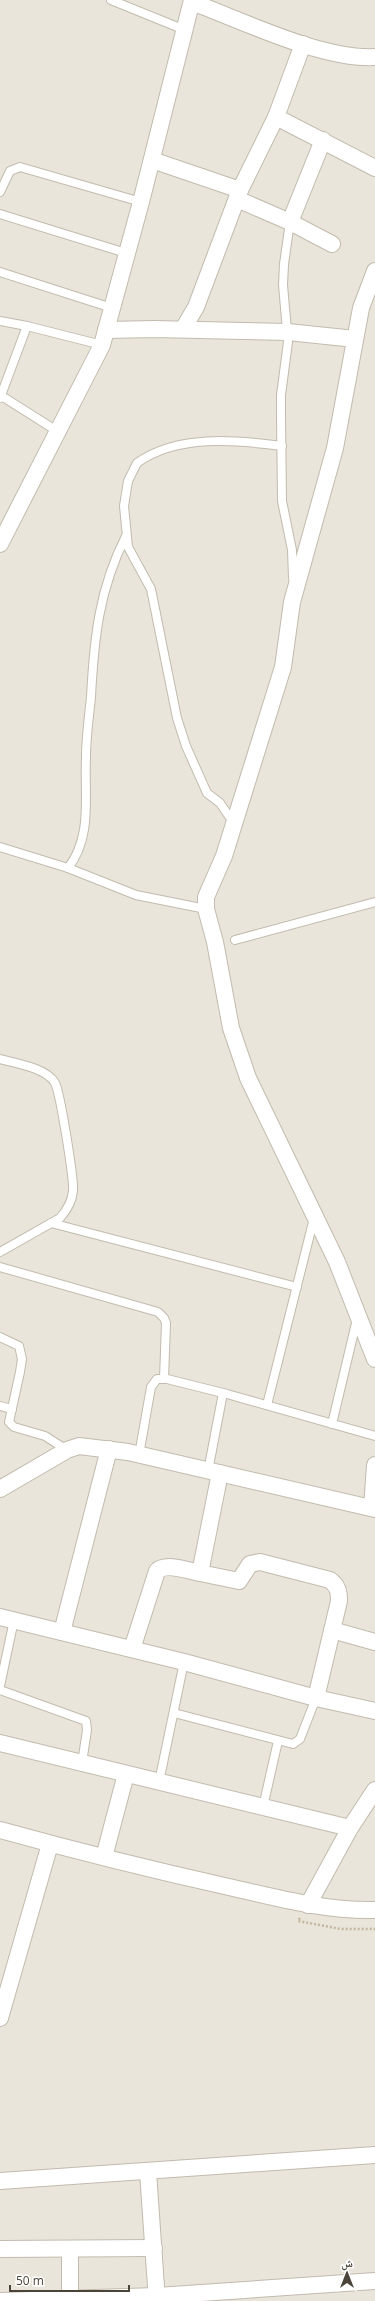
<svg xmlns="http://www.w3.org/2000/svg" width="375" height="2301" font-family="'Open Sans','Noto Naskh Arabic',sans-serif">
<rect width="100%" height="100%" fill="#f6f3ec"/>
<rect fill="#eae5da" x="0" y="0" width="375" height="2301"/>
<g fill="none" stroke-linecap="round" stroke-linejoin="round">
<g stroke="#c2bbae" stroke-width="10">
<g id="service">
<polyline points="111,0 185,30"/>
<polyline points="0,192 10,171 20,167 141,202"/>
<polyline points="0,214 126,253"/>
<polyline points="290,222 284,264 283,285 288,342 281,395 281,415 282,501 292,550 293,578"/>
<polyline points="0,272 112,308"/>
<polyline points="0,321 27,326 102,345"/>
<polyline points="0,395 57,431"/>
<polyline points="0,398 27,326"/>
<path d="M 233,822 L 220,803 L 207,793 L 186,746 L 177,718 L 151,589 L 128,547 L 124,506 L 128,481 L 137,463 C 177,434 236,440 282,446"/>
<polyline points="0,847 68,868 136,895 206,909"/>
<path d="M 68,868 C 93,836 84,795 86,757 C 86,737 89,717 91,697 C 94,639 99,589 126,536"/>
<polyline points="235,940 375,902"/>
<path d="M 0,1059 C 15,1063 47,1068 55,1083 C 60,1092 74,1178 73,1191 C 72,1202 67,1210 60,1218 L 0,1252"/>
<polyline points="51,1223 297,1287"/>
<polyline points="0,1267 158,1312 164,1318 166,1323 164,1379"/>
<polyline points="0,1337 19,1346 22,1359 20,1372 9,1422 14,1427 45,1436 67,1450"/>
<polyline points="267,1405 314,1218"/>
<polyline points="0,1406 12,1409"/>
<polyline points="332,1424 357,1319"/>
<polyline points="139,1455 151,1387 157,1379 167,1379 227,1394 375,1436"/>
<polyline points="208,1471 223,1393"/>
<polyline points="0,1686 14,1620"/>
<polyline points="0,1690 86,1721 87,1730 82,1763"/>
<polyline points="174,1713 293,1744 300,1739 316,1698"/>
<polyline points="159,1782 184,1662"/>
<polyline points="263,1807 278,1741"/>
</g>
</g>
<g stroke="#c2bbae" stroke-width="18">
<g id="minor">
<path d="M 192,2 C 243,21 322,60 375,57"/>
<polyline points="276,117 375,168"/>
<polyline points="152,160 240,190 276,117 303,44"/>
<polyline points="237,199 290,222 332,244"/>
<polyline points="290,222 323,140"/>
<polyline points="375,271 361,308 335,448 292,602 283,667 224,856 206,897 206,909 215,942 231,1028 248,1078 337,1262 375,1359"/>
<polyline points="183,329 196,307 240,190"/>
<polyline points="106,330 153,329 288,332 355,339"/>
<polyline points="0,544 102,345 141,202 192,0"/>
<polyline points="0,1489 67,1450 79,1446 128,1452 375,1509"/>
<polyline points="372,1508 375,1465"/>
<path d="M 200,1573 L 239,1581 L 250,1564 L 260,1562 L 330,1580 C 338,1586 339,1592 339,1601 L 316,1698"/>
<polyline points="0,1617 184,1662 316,1698 375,1711"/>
<polyline points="332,1630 375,1642"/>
<polyline points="62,1632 109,1449"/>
<path d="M 132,1649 L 157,1571 C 166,1562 189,1571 200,1573 L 220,1473"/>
<polyline points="0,1743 350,1828"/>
<path d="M 0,1830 C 76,1851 152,1870 229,1887 C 277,1898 325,1911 375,1910"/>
<polyline points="104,1857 126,1774"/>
<polyline points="308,1905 350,1828 375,1790"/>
<polyline points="0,2018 50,1844"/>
<polyline points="148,2172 157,2301"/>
<polyline points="0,2181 375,2155"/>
<polyline points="0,2249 154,2248"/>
<polyline points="1,2301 157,2296 375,2281"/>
<polyline points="70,2301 70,2250"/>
</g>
</g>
<polyline stroke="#c4b79f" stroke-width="2.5" stroke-dasharray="2 2" stroke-linecap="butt" points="300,1918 298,1921 341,1929 375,1929"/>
<use href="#service" stroke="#fff" stroke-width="8"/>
<use href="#minor" stroke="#fff" stroke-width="16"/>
</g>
<g transform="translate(347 2273)" stroke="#ffffff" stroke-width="3" paint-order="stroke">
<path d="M0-3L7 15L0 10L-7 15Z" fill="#4b4439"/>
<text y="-6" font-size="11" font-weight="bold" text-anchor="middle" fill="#4b4439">ش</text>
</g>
<path d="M10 2285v6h119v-6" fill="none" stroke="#4b4439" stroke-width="2"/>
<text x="16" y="2285" font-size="12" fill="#4b4439" stroke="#ffffff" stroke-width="3" paint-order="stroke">50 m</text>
</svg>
